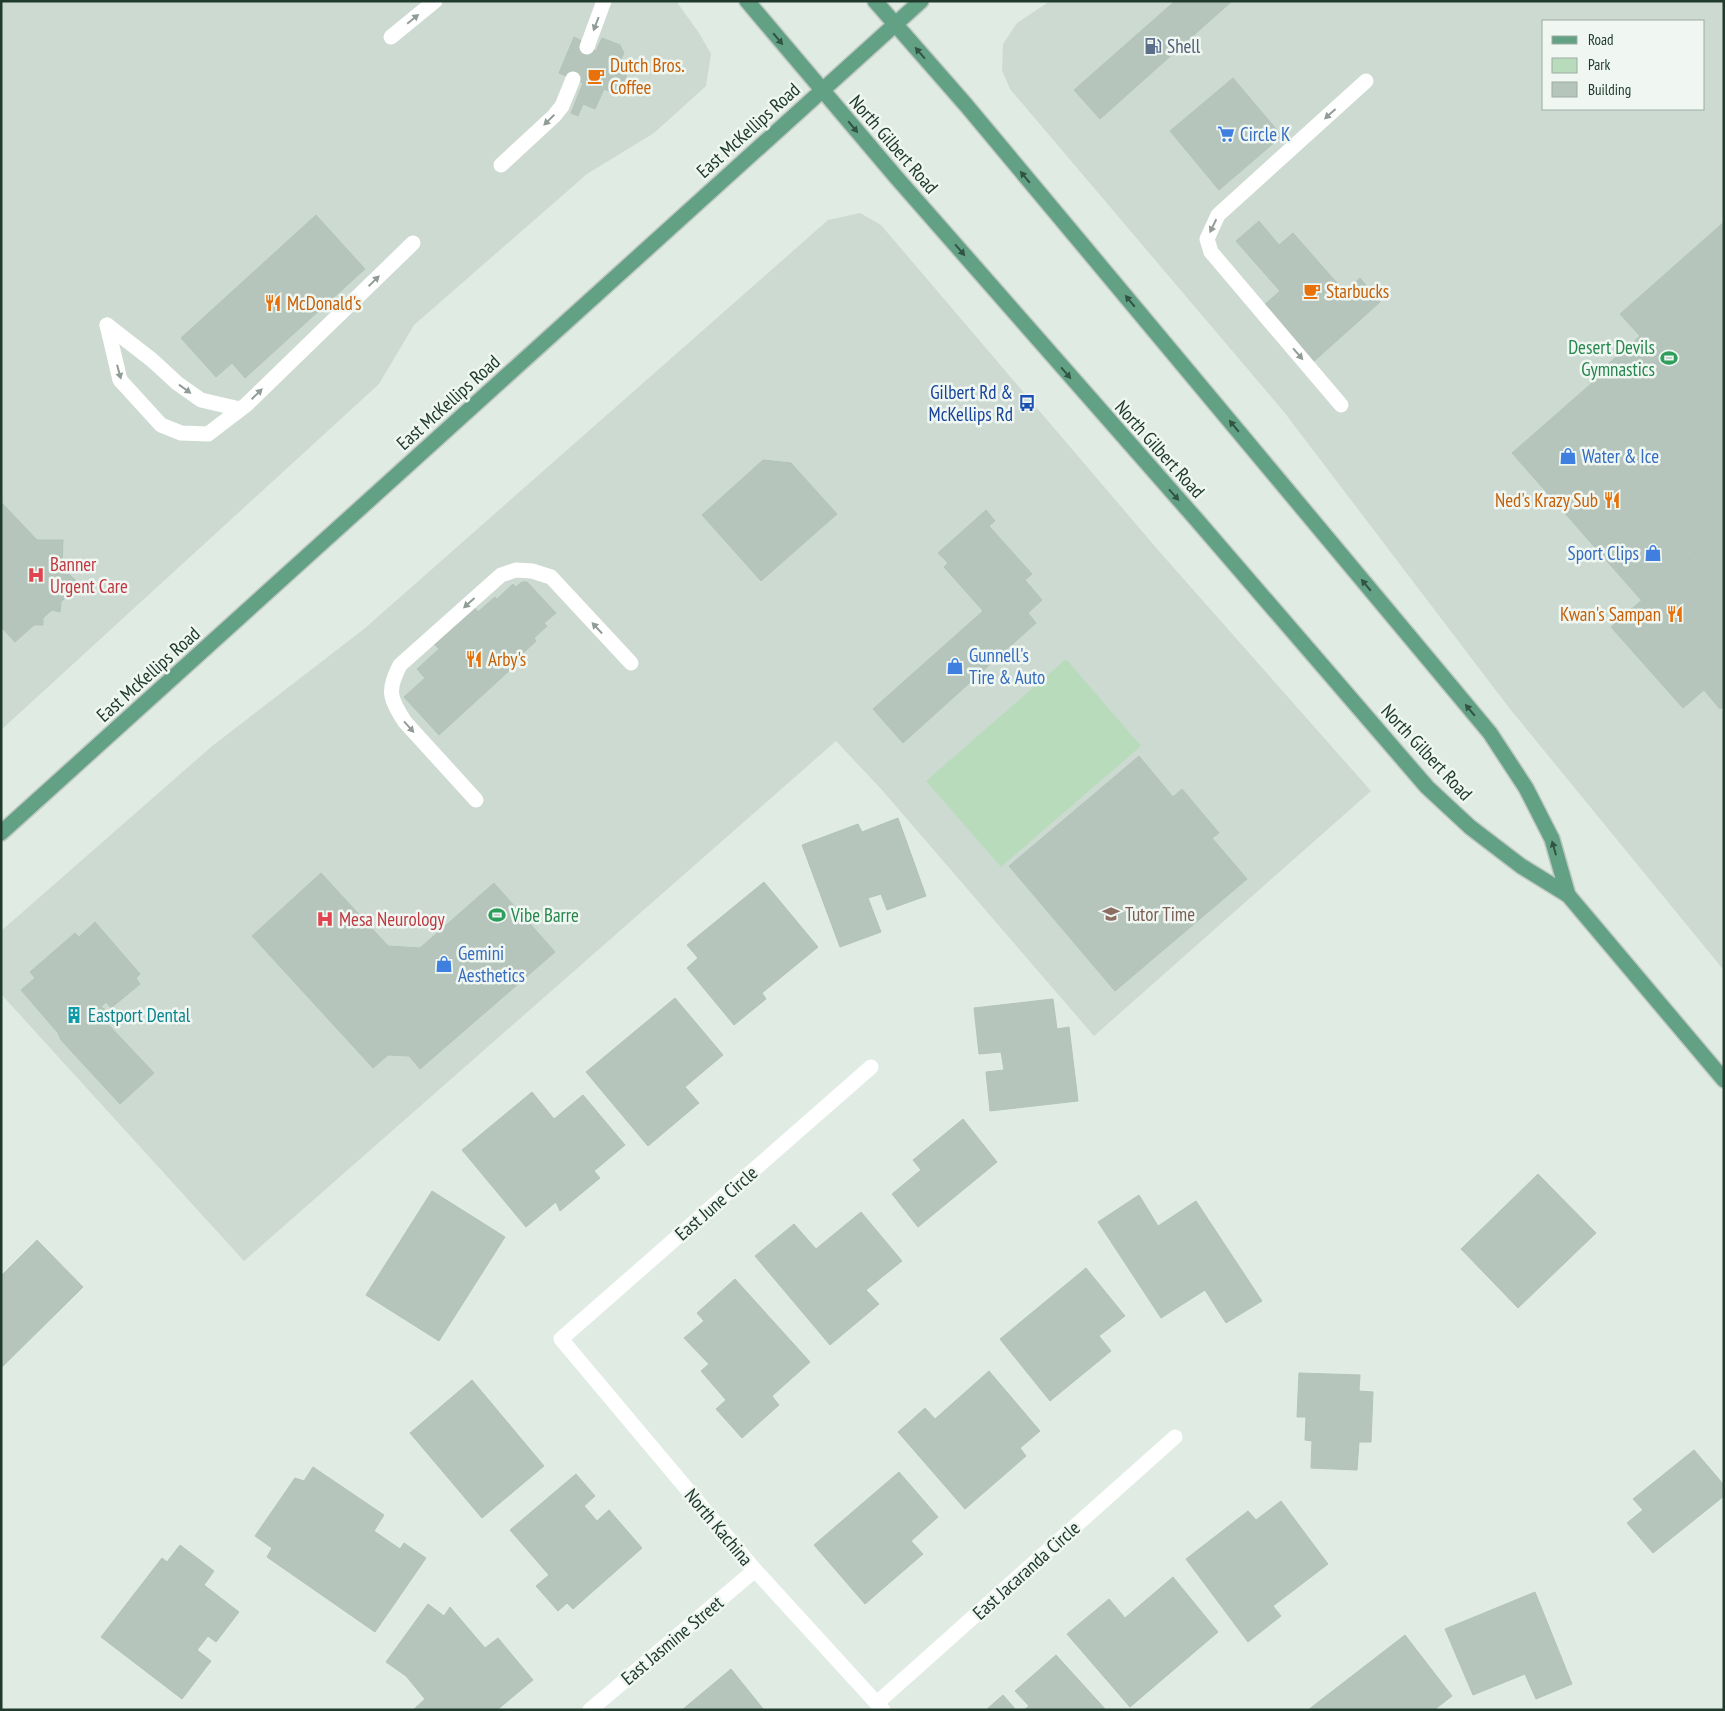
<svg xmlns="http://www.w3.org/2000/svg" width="1725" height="1711" font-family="'PT Sans Narrow',sans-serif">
<rect width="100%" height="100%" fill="#dfebe3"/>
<g fill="#cddad2" fill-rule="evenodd">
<polygon points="1,1 676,1 699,33 711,54 706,86 654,133 587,174 414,325 379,384 1,730"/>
<path d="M 1050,1 L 1724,1 L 1724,967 L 1722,968 L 1510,709 L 1284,412 L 1010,89 L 1002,70 L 1003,44 L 1017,23 ZM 1544,21 L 1704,21 L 1704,109 L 1544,109 Z"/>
<polygon points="860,213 881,225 1158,550 1371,791 1094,1036 882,790 836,741 244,1261 1,994 1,931 211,747 364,629 828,220"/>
</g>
<polygon fill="#b8dcbb" points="1066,659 1141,746 1001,867 926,781"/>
<g fill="#b5c5bc" stroke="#b2c4b9">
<polygon points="1175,1 1232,1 1100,119 1074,90"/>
<polygon points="574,37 582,41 581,44 596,51 602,38 620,45 624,53 619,63 630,67 618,95 604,89 595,109 583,104 578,116 571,113 583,83 559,73"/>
<polygon points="1233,78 1282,136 1219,190 1170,131"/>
<polygon points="316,215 365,269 245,378 232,363 216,377 181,338"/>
<polygon points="1259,221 1279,245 1293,233 1345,292 1360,278 1380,302 1312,363 1263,306 1280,291 1236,241"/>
<polygon points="1724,222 1724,533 1590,380 1640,336 1620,314"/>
<polygon points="1592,383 1722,530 1642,601 1512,453"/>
<polygon points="763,460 791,463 837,514 761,581 702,515"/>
<polygon points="1,502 37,540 63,540 62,567 79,584 61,602 60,612 52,610 43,618 43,625 34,625 15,642 1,627"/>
<polygon points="986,510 995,521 989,526 1032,574 1025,580 1042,600 1028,613 1036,623 903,743 873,709 983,611 944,567 948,563 938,553"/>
<polygon points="1722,530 1724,533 1724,706 1720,709 1704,690 1683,708 1611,627"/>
<polygon points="522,582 527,582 556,613 544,623 547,626 534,638 536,641 519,657 521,660 439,735 404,697 425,678 417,669 439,649 434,644 474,607 478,612 495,597 497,599 513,584 516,587"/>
<polygon points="1139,756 1173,797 1182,789 1219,833 1212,838 1247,879 1115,991 1009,866"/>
<polygon points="898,818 926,896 887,910 881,894 868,898 881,932 840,947 802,845 858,824 862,832"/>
<polygon points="321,873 388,946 420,948 494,883 555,952 420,1069 409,1056 388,1055 373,1068 252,936"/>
<polygon points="764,882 818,947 762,993 766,999 734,1025 687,968 698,958 687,945"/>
<polygon points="95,922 140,974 136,978 140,984 111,1008 106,1002 101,1007 106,1010 105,1021 154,1073 120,1104 61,1040 58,1033 21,990 35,978 30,972 75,933 79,937"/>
<polygon points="675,998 723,1055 685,1087 699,1103 648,1146 586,1072"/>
<polygon points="1053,999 1057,1029 1069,1027 1078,1101 990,1111 986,1072 1004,1070 1001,1052 979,1054 974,1008"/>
<polygon points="532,1092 554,1119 583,1095 625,1145 594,1171 600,1178 560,1211 556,1202 526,1227 462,1150"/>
<polygon points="963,1119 997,1162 918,1227 892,1194 921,1170 913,1160"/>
<polygon points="1538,1174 1596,1233 1518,1308 1461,1249"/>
<polygon points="432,1191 505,1237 439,1341 366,1295"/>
<polygon points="1139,1195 1158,1226 1196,1201 1262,1301 1226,1323 1205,1290 1161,1318 1098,1222"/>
<polygon points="861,1212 902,1261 866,1290 879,1304 830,1345 755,1256 794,1224 816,1249"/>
<polygon points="37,1240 83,1287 1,1368 1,1276"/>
<polygon points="1086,1268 1125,1316 1099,1336 1111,1351 1050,1401 1000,1339"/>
<polygon points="735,1279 810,1362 772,1396 779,1405 742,1438 716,1409 726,1400 701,1371 709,1364 684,1338 704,1321 697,1313"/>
<polygon points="989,1371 1040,1431 1020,1448 1026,1456 965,1509 898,1432 925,1408 935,1419"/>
<polygon points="1299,1373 1360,1375 1359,1391 1373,1392 1371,1442 1359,1442 1357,1470 1311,1468 1312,1441 1305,1440 1306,1417 1297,1417"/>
<polygon points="472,1380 544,1466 482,1518 410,1433"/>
<polygon points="1694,1450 1724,1485 1724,1496 1653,1553 1627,1523 1643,1510 1633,1499"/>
<polygon points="313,1467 384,1515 374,1531 400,1549 404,1543 426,1558 375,1632 267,1557 272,1548 255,1536 295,1478 304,1481"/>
<polygon points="899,1472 938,1517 911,1541 923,1554 865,1604 814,1545"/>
<polygon points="576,1474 595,1496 584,1506 597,1521 609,1510 642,1548 573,1609 567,1603 558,1611 536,1586 549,1575 510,1530"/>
<polygon points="1281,1501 1328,1564 1273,1606 1281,1616 1248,1642 1186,1559 1248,1511 1256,1520"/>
<polygon points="180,1545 214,1571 204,1585 239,1612 216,1642 208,1636 197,1650 211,1661 182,1699 101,1637 162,1558 167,1562"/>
<polygon points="1173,1577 1218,1632 1130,1707 1067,1634 1109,1599 1125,1618"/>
<polygon points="1535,1592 1572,1684 1536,1699 1525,1674 1473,1695 1445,1629"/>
<polygon points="428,1604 444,1616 450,1607 485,1648 498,1638 533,1680 497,1710 413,1710 425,1699 406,1676 386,1662"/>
<polygon points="1405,1635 1452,1696 1434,1710 1308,1710"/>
<polygon points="1056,1655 1106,1710 1024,1710 1029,1706 1015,1691"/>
<polygon points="731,1669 764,1710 682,1710"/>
<polygon points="1003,1695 1016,1710 986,1710"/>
</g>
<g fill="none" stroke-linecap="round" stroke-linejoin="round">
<g stroke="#c1c8c4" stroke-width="18">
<g id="primary">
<polyline points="747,1 896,177 1196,519 1427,787 1470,827 1521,866 1568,895 1724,1080"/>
<polyline points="875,1 966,105 1490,733 1526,788 1552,839 1568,895"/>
<polyline points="1,833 921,1"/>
</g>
</g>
<g stroke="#fff" stroke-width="15">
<polyline points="391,37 435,1"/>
<polyline points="587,47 604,1"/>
<polyline points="501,165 554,116 562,106 573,79"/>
<polyline points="107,325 120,380 161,425 181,433 208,434 246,405 413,243"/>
<polyline points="107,325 152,360 177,383 201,400 240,409"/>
<polyline points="1341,405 1211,252 1207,239 1218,215 1366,81"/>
<path d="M 476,800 L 405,722 C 389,698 387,690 400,665 L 501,575 L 516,570 L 532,571 L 551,577 L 631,663"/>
</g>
<g stroke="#fff" stroke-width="15">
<polyline points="871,1067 561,1339 755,1570 883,1710"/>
<polyline points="877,1703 1175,1437"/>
<polyline points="590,1710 755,1570"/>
</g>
<use href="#primary" stroke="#63a185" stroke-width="15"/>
</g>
<defs><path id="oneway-solid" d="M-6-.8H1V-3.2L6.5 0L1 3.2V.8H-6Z" transform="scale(1.25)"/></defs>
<g fill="#909d96">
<use href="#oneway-solid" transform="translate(413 19) rotate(-39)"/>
<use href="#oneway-solid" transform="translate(596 24) rotate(111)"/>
<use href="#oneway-solid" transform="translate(1330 114) rotate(138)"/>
<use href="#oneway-solid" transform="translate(549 120) rotate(136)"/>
<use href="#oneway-solid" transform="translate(1213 226) rotate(116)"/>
<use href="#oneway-solid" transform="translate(374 281) rotate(-44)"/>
<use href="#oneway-solid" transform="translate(1298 354) rotate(49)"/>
<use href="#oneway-solid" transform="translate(119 372) rotate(75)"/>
<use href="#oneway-solid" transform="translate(185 389) rotate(36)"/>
<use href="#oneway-solid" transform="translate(257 394) rotate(-44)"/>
<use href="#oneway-solid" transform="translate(469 603) rotate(138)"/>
<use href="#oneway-solid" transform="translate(597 628) rotate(-133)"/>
<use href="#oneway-solid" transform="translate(409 727) rotate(48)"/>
</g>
<g fill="#315444">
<use href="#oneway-solid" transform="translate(778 39) rotate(50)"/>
<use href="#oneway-solid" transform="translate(920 53) rotate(-131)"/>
<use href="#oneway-solid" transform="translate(853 127) rotate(50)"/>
<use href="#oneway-solid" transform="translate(1025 177) rotate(-130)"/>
<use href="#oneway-solid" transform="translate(960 250) rotate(49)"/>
<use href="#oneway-solid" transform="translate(1130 301) rotate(-130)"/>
<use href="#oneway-solid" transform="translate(1066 373) rotate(49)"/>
<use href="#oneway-solid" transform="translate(1234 426) rotate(-130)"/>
<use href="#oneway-solid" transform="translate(1174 495) rotate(48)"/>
<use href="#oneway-solid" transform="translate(1366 585) rotate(-130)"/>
<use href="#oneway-solid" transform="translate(1470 710) rotate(-130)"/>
<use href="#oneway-solid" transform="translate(1554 848) rotate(-106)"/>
</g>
<defs>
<g id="fuel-bare" transform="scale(1.35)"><path d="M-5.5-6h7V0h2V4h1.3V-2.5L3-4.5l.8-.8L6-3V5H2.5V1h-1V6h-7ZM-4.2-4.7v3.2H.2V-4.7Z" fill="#5c6f8a" stroke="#f0f7f2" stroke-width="2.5" paint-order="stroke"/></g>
<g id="cafe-bare" transform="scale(1.35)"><path d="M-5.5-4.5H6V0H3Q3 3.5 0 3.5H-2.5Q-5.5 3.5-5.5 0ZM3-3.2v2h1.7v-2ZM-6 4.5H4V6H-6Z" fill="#e8710a" stroke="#f0f7f2" stroke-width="2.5" paint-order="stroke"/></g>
<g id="supermarket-bare" transform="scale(1.35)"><path d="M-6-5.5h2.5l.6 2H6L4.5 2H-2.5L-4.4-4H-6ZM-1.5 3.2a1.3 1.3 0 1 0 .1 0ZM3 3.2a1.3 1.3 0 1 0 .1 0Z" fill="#3f7fe0" stroke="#f0f7f2" stroke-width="2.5" paint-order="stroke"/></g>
<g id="restaurant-bare" transform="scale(1.35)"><path d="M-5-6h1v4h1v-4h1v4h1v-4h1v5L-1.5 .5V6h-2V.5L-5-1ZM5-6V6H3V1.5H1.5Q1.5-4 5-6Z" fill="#e8710a" stroke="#f0f7f2" stroke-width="2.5" paint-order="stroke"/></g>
<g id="stadium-bare" transform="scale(1.35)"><path d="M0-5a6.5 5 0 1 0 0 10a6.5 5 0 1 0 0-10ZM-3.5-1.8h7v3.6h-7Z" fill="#2e9e5b" stroke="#f0f7f2" stroke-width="2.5" paint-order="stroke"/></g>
<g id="bus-bare" transform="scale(1.35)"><path d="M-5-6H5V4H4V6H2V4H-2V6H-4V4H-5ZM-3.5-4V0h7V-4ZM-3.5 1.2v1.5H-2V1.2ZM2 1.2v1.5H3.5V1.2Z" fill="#1a4fb4" stroke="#f0f7f2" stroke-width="2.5" paint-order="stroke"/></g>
<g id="shop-bare" transform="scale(1.35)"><path d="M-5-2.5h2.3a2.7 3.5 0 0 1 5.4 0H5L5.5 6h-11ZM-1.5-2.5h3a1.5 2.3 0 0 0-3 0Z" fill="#3f7fe0" stroke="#f0f7f2" stroke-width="2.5" paint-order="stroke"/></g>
<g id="hospital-bare" transform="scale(1.35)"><path d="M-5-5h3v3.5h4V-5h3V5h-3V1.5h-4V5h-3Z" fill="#e0444e" stroke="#f0f7f2" stroke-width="2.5" paint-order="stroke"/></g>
<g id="school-bare" transform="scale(1.35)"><path d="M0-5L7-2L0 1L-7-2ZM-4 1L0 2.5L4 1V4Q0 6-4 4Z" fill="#8d6e63" stroke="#f0f7f2" stroke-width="2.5" paint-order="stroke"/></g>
<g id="building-bare" transform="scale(1.35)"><path d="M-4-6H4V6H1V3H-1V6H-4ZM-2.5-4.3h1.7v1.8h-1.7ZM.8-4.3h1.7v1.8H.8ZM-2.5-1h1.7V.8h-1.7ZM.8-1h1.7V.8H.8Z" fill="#0f9aa8" stroke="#f0f7f2" stroke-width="2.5" paint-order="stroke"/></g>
</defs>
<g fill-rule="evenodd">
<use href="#fuel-bare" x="1153" y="46"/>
<use href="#cafe-bare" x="596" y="76"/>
<use href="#supermarket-bare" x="1226" y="134"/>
<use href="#cafe-bare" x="1312" y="291"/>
<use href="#restaurant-bare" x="273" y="303"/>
<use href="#stadium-bare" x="1669" y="358"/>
<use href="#bus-bare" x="1027" y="403"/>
<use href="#shop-bare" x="1568" y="456"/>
<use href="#restaurant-bare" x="1612" y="500"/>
<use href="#shop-bare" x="1653" y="553"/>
<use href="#hospital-bare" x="36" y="575"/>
<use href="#restaurant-bare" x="1675" y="614"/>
<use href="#restaurant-bare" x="474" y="659"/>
<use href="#shop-bare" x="955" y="666"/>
<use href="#school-bare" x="1111" y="914"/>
<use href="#stadium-bare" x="497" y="915"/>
<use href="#hospital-bare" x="325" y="919"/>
<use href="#shop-bare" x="444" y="964"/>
<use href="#building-bare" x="74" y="1015"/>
</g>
<g text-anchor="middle" stroke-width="5" stroke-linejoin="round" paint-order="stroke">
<g font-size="19" fill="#4e5e75" stroke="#f0f7f2" text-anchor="start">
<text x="1167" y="53">Shell</text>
</g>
<g font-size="19" fill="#c56008" stroke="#f0f7f2" text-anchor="start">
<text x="610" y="72">Dutch Bros.<tspan x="610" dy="22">Coffee</tspan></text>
<text x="1326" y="298">Starbucks</text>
<text x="287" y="310">McDonald's</text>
<text x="1598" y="507" text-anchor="end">Ned's Krazy Sub</text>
<text x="1661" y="621" text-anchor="end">Kwan's Sampan</text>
<text x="488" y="666">Arby's</text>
</g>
<g font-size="19" fill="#203b2e" stroke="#f0f7f2">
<text transform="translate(748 130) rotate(-42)" y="7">East McKellips Road</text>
<text transform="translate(894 144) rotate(49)" y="7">North Gilbert Road</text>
<text transform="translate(448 402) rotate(-42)" y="7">East McKellips Road</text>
<text transform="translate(1160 449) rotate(48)" y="7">North Gilbert Road</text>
<text transform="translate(148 674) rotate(-42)" y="7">East McKellips Road</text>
<text transform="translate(1427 752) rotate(47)" y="7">North Gilbert Road</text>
<text transform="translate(716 1203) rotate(-41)" y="7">East June Circle</text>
<text transform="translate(719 1527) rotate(50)" y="7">North Kachina</text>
<text transform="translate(1026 1570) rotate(-42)" y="7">East Jacaranda Circle</text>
<text transform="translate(672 1640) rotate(-40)" y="7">East Jasmine Street</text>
</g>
<g font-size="19" fill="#366cbe" stroke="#f0f7f2" text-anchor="start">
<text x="1240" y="141">Circle K</text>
<text x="1582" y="463">Water &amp; Ice</text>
<text x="1639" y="560" text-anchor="end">Sport Clips</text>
<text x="969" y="662">Gunnell's<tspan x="969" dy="22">Tire &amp; Auto</tspan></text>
<text x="458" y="960">Gemini<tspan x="458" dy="22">Aesthetics</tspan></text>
</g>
<g font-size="19" fill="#27864d" stroke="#f0f7f2" text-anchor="end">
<text x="1655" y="354">Desert Devils<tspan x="1655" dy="22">Gymnastics</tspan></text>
<text x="511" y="922" text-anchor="start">Vibe Barre</text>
</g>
<g font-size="19" fill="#164399" stroke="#f0f7f2" text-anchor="end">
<text x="1013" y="399">Gilbert Rd &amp;<tspan x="1013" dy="22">McKellips Rd</tspan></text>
</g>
<g font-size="19" fill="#be3a42" stroke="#f0f7f2" text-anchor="start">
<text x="50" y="571">Banner<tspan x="50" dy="22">Urgent Care</tspan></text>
<text x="339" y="926">Mesa Neurology</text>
</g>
<g font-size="19" fill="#785e54" stroke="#f0f7f2" text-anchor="start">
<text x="1125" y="921">Tutor Time</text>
</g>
<g font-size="19" fill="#0d838f" stroke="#f0f7f2" text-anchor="start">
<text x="88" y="1022">Eastport Dental</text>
</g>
</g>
<rect width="1725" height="1711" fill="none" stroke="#203b2e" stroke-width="5"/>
<rect x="1542" y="20" width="162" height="90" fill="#f0f7f2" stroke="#9daca4"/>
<rect x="1552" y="36" width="25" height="8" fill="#63a185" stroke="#9daca4"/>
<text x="1588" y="45" font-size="15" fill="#203b2e">Road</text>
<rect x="1552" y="58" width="25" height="15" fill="#b8dcbb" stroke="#9daca4"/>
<text x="1588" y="70" font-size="15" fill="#203b2e">Park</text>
<rect x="1552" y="82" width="25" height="15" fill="#b5c5bc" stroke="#9daca4"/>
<text x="1588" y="95" font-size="15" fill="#203b2e">Building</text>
</svg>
